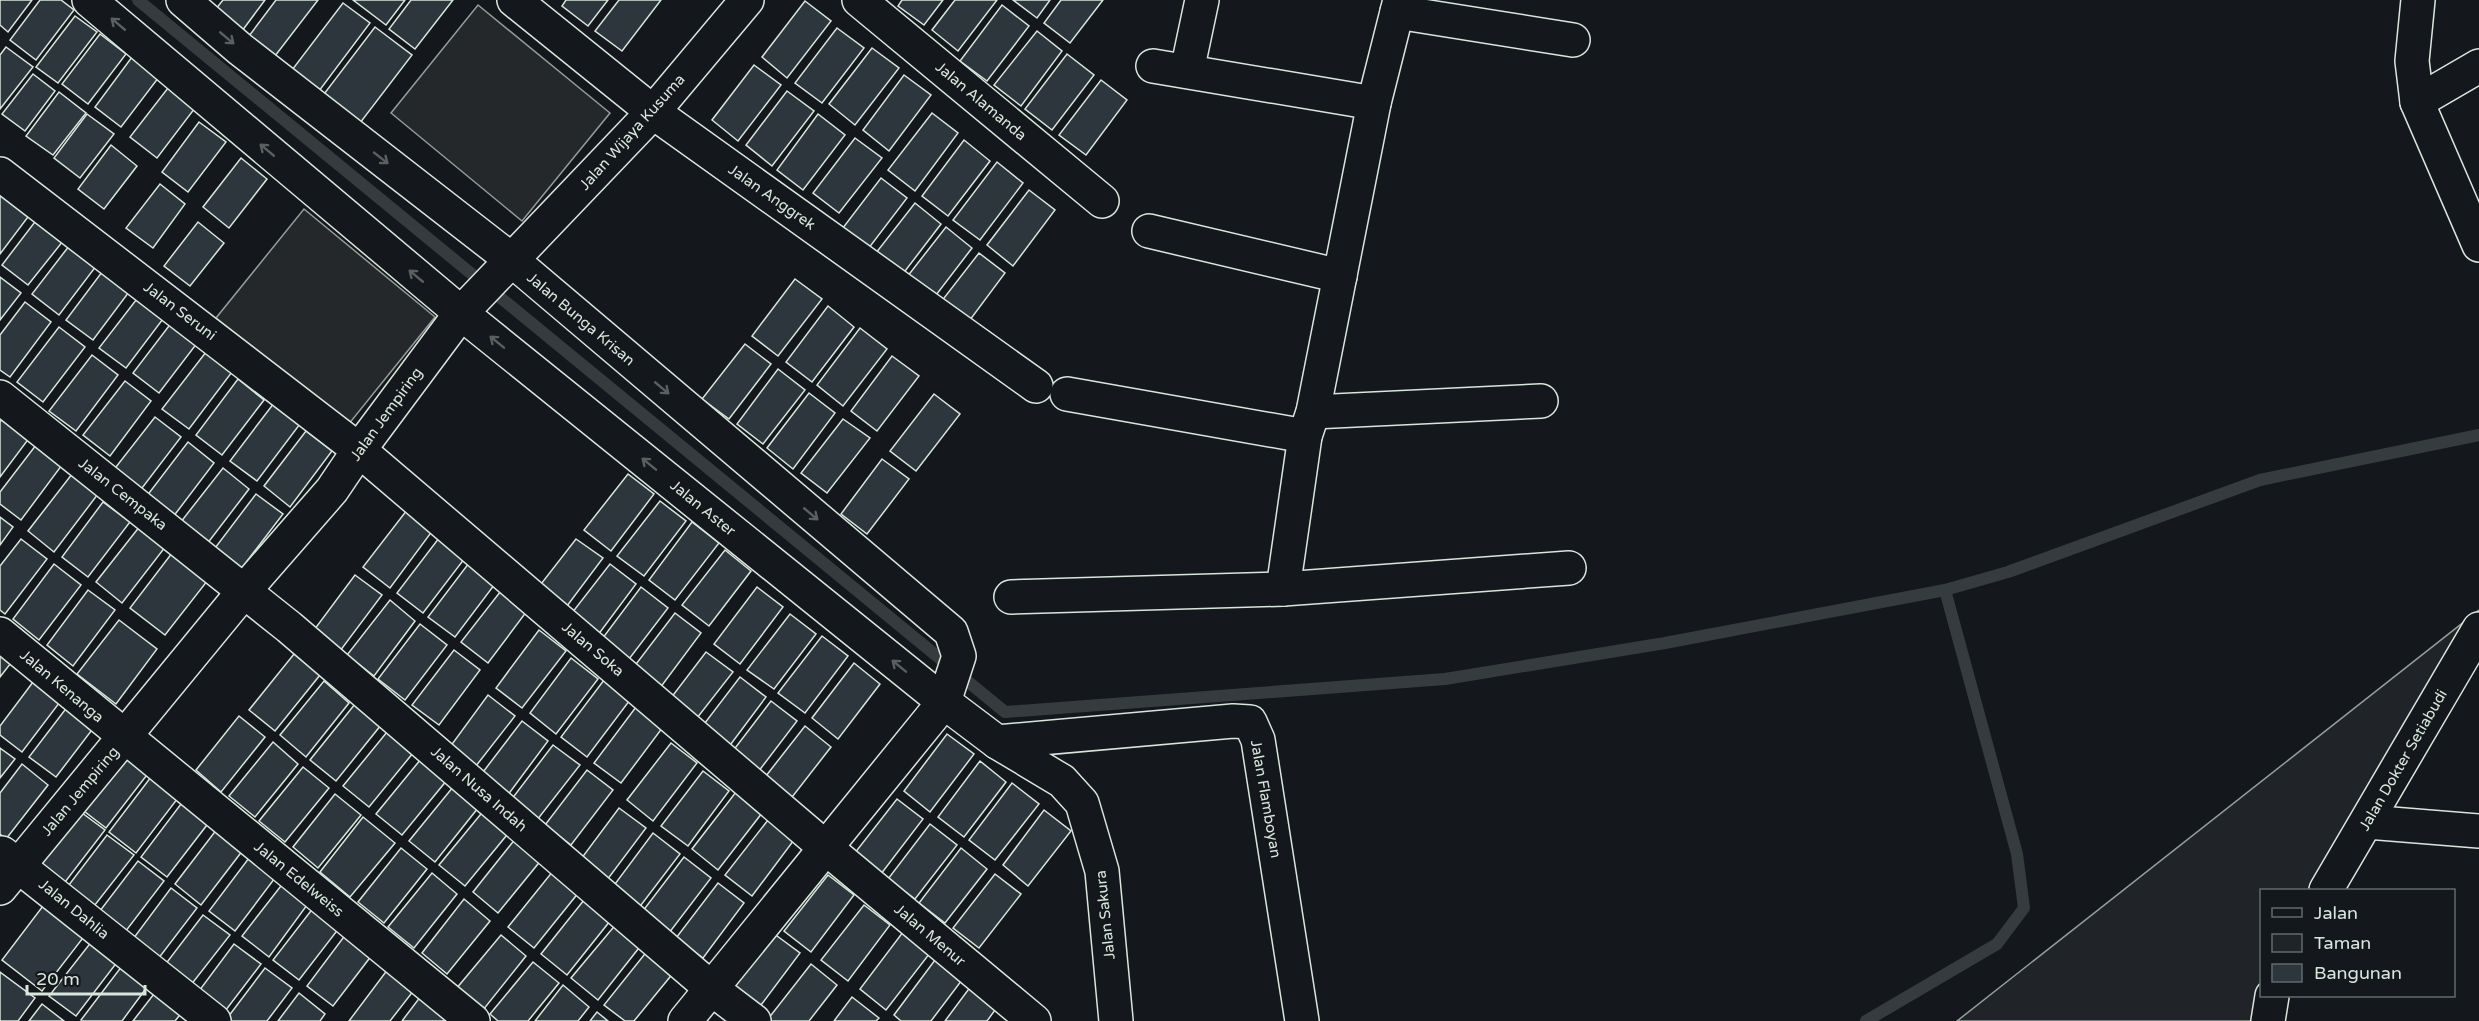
<svg xmlns="http://www.w3.org/2000/svg" width="2479" height="1021" font-family="'Varela Round',sans-serif">
<rect width="100%" height="100%" fill="#14181c"/>
<polygon fill="#202428" stroke="#939e99" stroke-width="1.5" points="2479,610 2479,624 2322,890 2262,890 2262,996 2269,1021 1957,1021"/>
<g fill="#24282b" stroke="#939e99" stroke-width="1.5">
<polygon points="478,5 610,113 522,221 391,113"/>
<polygon points="304,209 435,317 348,425 216,318"/>
</g>
<g fill="none" stroke-linecap="round" stroke-linejoin="round">
<g stroke="#363b3e" stroke-width="12">
<polyline points="138,0 1005,712 1445,679 1665,643 1945,590 2008,572 2260,480 2479,435"/>
<polyline points="1866,1021 1997,944 2024,908 2017,854 1945,590"/>
</g>
</g>
<g fill="#2c363c" stroke="#d8e6dc" stroke-width="1.5">
<polygon points="0,0 32,0 8,32 0,25"/>
<polygon points="40,0 61,0 74,10 36,60 10,40"/>
<polygon points="223,0 265,0 242,31 215,10"/>
<polygon points="276,0 318,0 275,56 249,36"/>
<polygon points="353,0 405,0 386,25"/>
<polygon points="411,0 453,0 415,49 389,29"/>
<polygon points="566,0 608,0 588,26 562,6"/>
<polygon points="619,0 661,0 622,51 595,31"/>
<polygon points="902,0 943,0 924,25 898,6"/>
<polygon points="955,0 997,0 958,51 932,30"/>
<polygon points="1013,0 1050,0 1037,18"/>
<polygon points="1061,0 1103,0 1070,43 1044,23"/>
<polygon points="805,1 831,21 787,78 762,57"/>
<polygon points="343,3 370,23 319,91 292,70"/>
<polygon points="1002,5 1029,26 987,81 960,61"/>
<polygon points="75,16 97,32 58,83 36,67"/>
<polygon points="375,27 412,55 360,123 324,94"/>
<polygon points="837,28 864,48 822,103 795,83"/>
<polygon points="1037,31 1062,51 1021,106 994,85"/>
<polygon points="100,34 126,54 88,104 62,84"/>
<polygon points="6,47 33,67 0,109 0,55"/>
<polygon points="872,48 899,68 855,125 829,104"/>
<polygon points="1067,54 1094,75 1052,130 1025,109"/>
<polygon points="132,57 159,77 121,127 95,107"/>
<polygon points="754,65 781,85 738,141 712,120"/>
<polygon points="33,74 55,91 25,131 2,114"/>
<polygon points="904,75 931,95 889,151 863,130"/>
<polygon points="1101,80 1127,100 1086,155 1059,135"/>
<polygon points="168,88 195,108 157,158 130,137"/>
<polygon points="787,91 814,111 772,166 746,145"/>
<polygon points="59,92 86,113 53,155 26,136"/>
<polygon points="932,113 958,133 915,191 888,170"/>
<polygon points="87,114 114,134 80,178 54,158"/>
<polygon points="818,114 845,135 803,190 777,170"/>
<polygon points="199,122 226,142 188,192 162,172"/>
<polygon points="855,138 882,158 839,213 813,193"/>
<polygon points="964,140 990,161 948,216 922,196"/>
<polygon points="111,145 137,166 104,209 78,189"/>
<polygon points="241,158 267,179 229,228 203,207"/>
<polygon points="997,162 1023,183 980,240 953,220"/>
<polygon points="881,178 907,198 865,253 839,233"/>
<polygon points="160,184 185,204 153,248 126,228"/>
<polygon points="7,188 34,209 0,254 0,196"/>
<polygon points="1029,190 1055,210 1013,266 987,245"/>
<polygon points="915,203 941,224 899,279 872,258"/>
<polygon points="44,210 71,231 28,285 2,265"/>
<polygon points="198,222 224,243 190,286 164,266"/>
<polygon points="946,227 972,248 930,303 903,282"/>
<polygon points="76,237 103,257 59,315 32,294"/>
<polygon points="979,253 1005,273 964,328 937,307"/>
<polygon points="108,264 135,284 93,340 66,320"/>
<polygon points="0,277 21,293 0,320"/>
<polygon points="795,279 822,299 778,356 752,336"/>
<polygon points="143,291 169,311 126,368 99,348"/>
<polygon points="25,302 51,322 10,377 0,370 0,335"/>
<polygon points="828,306 854,327 812,382 786,362"/>
<polygon points="175,318 201,338 159,393 133,373"/>
<polygon points="59,327 85,347 43,402 17,382"/>
<polygon points="860,328 887,349 843,406 817,385"/>
<polygon points="745,344 771,364 729,419 702,399"/>
<polygon points="206,352 232,372 189,429 162,409"/>
<polygon points="92,355 118,375 76,431 49,411"/>
<polygon points="892,356 919,376 877,431 851,411"/>
<polygon points="778,369 805,390 763,444 737,424"/>
<polygon points="238,379 264,400 222,455 196,435"/>
<polygon points="125,381 151,401 110,456 83,435"/>
<polygon points="809,393 835,413 793,469 767,448"/>
<polygon points="934,394 960,414 916,471 890,451"/>
<polygon points="274,403 300,424 257,481 230,461"/>
<polygon points="4,417 30,437 0,477 0,422"/>
<polygon points="155,417 181,437 139,492 112,472"/>
<polygon points="843,419 870,438 827,493 801,473"/>
<polygon points="306,431 332,451 290,507 264,486"/>
<polygon points="188,442 214,463 173,517 146,497"/>
<polygon points="36,445 62,465 21,520 0,504 0,492"/>
<polygon points="882,459 909,479 867,534 841,514"/>
<polygon points="223,468 249,489 207,544 180,523"/>
<polygon points="72,474 98,494 54,552 28,531"/>
<polygon points="628,474 654,494 611,551 584,530"/>
<polygon points="256,494 283,514 241,569 215,548"/>
<polygon points="660,501 686,521 644,576 617,556"/>
<polygon points="103,502 130,522 88,577 62,557"/>
<polygon points="407,510 433,530 390,588 363,567"/>
<polygon points="0,517 13,527 0,545"/>
<polygon points="692,522 719,543 675,600 649,580"/>
<polygon points="140,526 166,546 122,603 96,582"/>
<polygon points="439,538 465,558 423,613 397,593"/>
<polygon points="21,539 47,559 5,614 0,610 0,566"/>
<polygon points="576,539 603,558 561,614 534,593"/>
<polygon points="725,550 751,571 709,626 682,605"/>
<polygon points="172,553 208,580 165,635 130,608"/>
<polygon points="472,559 498,580 455,637 428,617"/>
<polygon points="54,564 81,585 39,640 13,619"/>
<polygon points="610,564 636,584 595,639 568,618"/>
<polygon points="355,575 382,595 340,651 314,630"/>
<polygon points="504,587 530,607 488,663 461,642"/>
<polygon points="641,587 668,608 626,663 599,643"/>
<polygon points="757,587 783,607 740,664 714,644"/>
<polygon points="88,590 115,610 73,666 47,645"/>
<polygon points="390,600 415,621 374,676 347,655"/>
<polygon points="675,613 701,633 660,688 633,668"/>
<polygon points="790,614 816,634 774,689 747,670"/>
<polygon points="119,620 157,649 116,704 77,674"/>
<polygon points="420,624 447,645 405,700 378,679"/>
<polygon points="539,630 566,651 522,708 496,688"/>
<polygon points="822,636 848,656 805,713 778,693"/>
<polygon points="0,640 18,654 0,677"/>
<polygon points="454,650 480,670 439,725 412,705"/>
<polygon points="706,652 733,672 690,727 664,707"/>
<polygon points="294,654 320,675 275,731 249,710"/>
<polygon points="571,658 598,679 556,734 530,713"/>
<polygon points="854,663 880,684 838,739 812,718"/>
<polygon points="39,674 66,694 22,752 0,735 0,726"/>
<polygon points="740,677 766,697 725,752 698,732"/>
<polygon points="604,680 630,700 587,757 561,737"/>
<polygon points="324,681 349,703 306,757 280,735"/>
<polygon points="488,695 515,716 472,771 447,751"/>
<polygon points="771,701 797,721 755,776 729,756"/>
<polygon points="71,702 98,722 56,777 29,757"/>
<polygon points="355,704 381,725 336,781 310,760"/>
<polygon points="636,707 663,727 621,783 594,763"/>
<polygon points="239,716 265,737 221,792 196,770"/>
<polygon points="522,721 548,741 507,796 480,776"/>
<polygon points="805,726 831,747 789,801 762,781"/>
<polygon points="387,732 413,753 369,807 343,786"/>
<polygon points="947,734 974,754 930,812 904,791"/>
<polygon points="273,742 298,764 255,817 229,796"/>
<polygon points="671,743 697,763 653,821 627,800"/>
<polygon points="553,745 580,765 537,820 511,800"/>
<polygon points="0,748 15,759 0,778"/>
<polygon points="123,751 150,771 106,828 80,808"/>
<polygon points="421,759 447,780 402,835 376,814"/>
<polygon points="980,761 1006,782 964,837 938,817"/>
<polygon points="22,764 48,785 6,839 0,834 0,793"/>
<polygon points="303,767 329,788 285,842 259,821"/>
<polygon points="587,770 613,790 571,845 545,825"/>
<polygon points="703,771 729,791 688,846 661,826"/>
<polygon points="151,777 178,798 136,853 109,832"/>
<polygon points="1012,783 1039,804 995,860 969,840"/>
<polygon points="453,787 478,808 435,862 409,841"/>
<polygon points="736,792 762,813 718,870 692,849"/>
<polygon points="335,794 361,815 318,868 293,847"/>
<polygon points="897,799 923,819 881,874 854,854"/>
<polygon points="184,800 210,821 167,877 141,857"/>
<polygon points="619,808 646,828 604,884 578,863"/>
<polygon points="485,809 511,830 465,886 439,865"/>
<polygon points="78,810 105,830 62,886 36,865"/>
<polygon points="1044,810 1071,831 1028,886 1003,865"/>
<polygon points="363,817 395,843 350,897 320,872"/>
<polygon points="768,820 794,840 752,896 725,875"/>
<polygon points="930,824 957,845 915,899 888,879"/>
<polygon points="217,829 243,850 201,905 175,884"/>
<polygon points="653,833 680,854 638,909 612,888"/>
<polygon points="107,835 134,855 91,910 65,890"/>
<polygon points="516,838 542,859 498,913 473,892"/>
<polygon points="401,848 427,869 384,923 358,902"/>
<polygon points="961,848 987,869 945,923 919,903"/>
<polygon points="252,854 278,874 235,931 209,911"/>
<polygon points="684,857 711,878 669,933 642,912"/>
<polygon points="138,861 164,881 122,936 96,916"/>
<polygon points="553,871 579,892 534,948 508,927"/>
<polygon points="432,873 457,894 414,948 388,927"/>
<polygon points="995,874 1021,894 979,948 953,928"/>
<polygon points="828,875 854,895 811,952 784,931"/>
<polygon points="284,882 310,901 269,957 242,936"/>
<polygon points="718,883 744,903 703,958 676,938"/>
<polygon points="171,888 197,908 155,963 130,943"/>
<polygon points="464,899 490,921 447,974 422,953"/>
<polygon points="584,900 610,921 567,975 541,954"/>
<polygon points="46,902 86,934 42,991 2,960"/>
<polygon points="317,903 343,923 299,980 273,960"/>
<polygon points="864,905 890,925 848,981 821,960"/>
<polygon points="203,915 230,935 187,990 161,970"/>
<polygon points="617,923 642,944 598,1000 571,978"/>
<polygon points="349,930 375,951 333,1006 307,986"/>
<polygon points="903,932 930,953 886,1010 860,989"/>
<polygon points="773,933 800,953 758,1009 731,988"/>
<polygon points="501,935 526,956 483,1010 456,989"/>
<polygon points="92,941 118,961 76,1016 49,996"/>
<polygon points="234,944 261,964 219,1019 193,999"/>
<polygon points="648,950 674,972 634,1021 625,1021 604,1005"/>
<polygon points="935,960 962,980 931,1021 901,1021 894,1015"/>
<polygon points="125,962 150,983 122,1021 82,1021 81,1020"/>
<polygon points="533,962 559,983 528,1021 498,1021 490,1014"/>
<polygon points="811,964 837,985 809,1021 771,1021 768,1019"/>
<polygon points="391,965 418,985 390,1021 349,1021"/>
<polygon points="265,968 292,988 267,1021 225,1021"/>
<polygon points="0,972 35,998 18,1021 0,1021"/>
<polygon points="563,985 589,1007 578,1021 535,1021"/>
<polygon points="971,986 998,1006 987,1021 945,1021"/>
<polygon points="157,990 183,1011 175,1021 133,1021"/>
<polygon points="424,992 450,1012 443,1021 402,1021"/>
<polygon points="299,993 325,1014 320,1021 278,1021"/>
<polygon points="852,997 879,1018 876,1021 834,1021"/>
<polygon points="42,1004 64,1021 29,1021"/>
<polygon points="597,1012 608,1021 590,1021"/>
</g>
<g fill="none" stroke-linecap="round" stroke-linejoin="round">
<g stroke="#d8e6dc" stroke-width="36">
<g id="minor">
<polyline points="89,0 461,313 944,702 997,742 1062,781 1082,803 1102,871 1116,1021"/>
<polyline points="183,0 240,49 513,261 951,632 959,656 944,702 685,1021"/>
<polyline points="514,0 653,112 1036,386"/>
<polyline points="859,0 1102,201"/>
<polyline points="1397,12 1573,40"/>
<polyline points="1153,66 1374,103"/>
<polyline points="1187,71 1202,0"/>
<polyline points="2417,102 2479,66"/>
<polyline points="0,174 359,450 826,848 1034,1021"/>
<polyline points="1149,231 1340,276"/>
<polyline points="1067,394 1305,436"/>
<polyline points="0,397 289,627 712,989 754,1021"/>
<polyline points="1313,412 1541,401"/>
<polyline points="1283,589 1305,436 1313,412 1374,103 1400,0"/>
<polyline points="1011,597 1283,589 1569,568"/>
<polyline points="0,634 473,1021"/>
<polyline points="997,742 1233,721 1250,722 1258,740 1302,1021"/>
<polyline points="2367,822 2479,831"/>
<polyline points="2,853 214,1021"/>
<polyline points="0,888 244,591 332,490 359,450 461,313 653,112 747,0"/>
</g>
</g>
<g stroke="#d8e6dc" stroke-width="36">
<g id="major">
<polyline points="2418,0 2412,61 2417,102 2479,245"/>
<polyline points="2326,890 2479,629"/>
<polyline points="2268,1021 2272,996"/>
</g>
</g>
<use href="#minor" stroke="#14181c" stroke-width="33"/>
<use href="#major" stroke="#14181c" stroke-width="33"/>
</g>
<defs><path id="oneway-shaft" d="M-6 0H5M1.5-3L5.5 0L1.5 3" fill="none" stroke-width="1.6" stroke-linecap="round" stroke-linejoin="round" transform="scale(1.5)"/></defs>
<g stroke="#59605f">
<use href="#oneway-shaft" transform="translate(118 24) rotate(-140)"/>
<use href="#oneway-shaft" transform="translate(227 38) rotate(40)"/>
<use href="#oneway-shaft" transform="translate(267 150) rotate(-140)"/>
<use href="#oneway-shaft" transform="translate(381 158) rotate(38)"/>
<use href="#oneway-shaft" transform="translate(416 276) rotate(-140)"/>
<use href="#oneway-shaft" transform="translate(497 342) rotate(-141)"/>
<use href="#oneway-shaft" transform="translate(662 388) rotate(40)"/>
<use href="#oneway-shaft" transform="translate(649 464) rotate(-141)"/>
<use href="#oneway-shaft" transform="translate(811 514) rotate(40)"/>
<use href="#oneway-shaft" transform="translate(899 666) rotate(-141)"/>
</g>
<g text-anchor="middle" stroke-width="4.5" stroke-linejoin="round" paint-order="stroke">
<g font-size="15" fill="#d8e6dc" stroke="#14181c">
<text transform="translate(981 101) rotate(40)" y="5">Jalan Alamanda</text>
<text transform="translate(632 132) rotate(-48)" y="5">Jalan Wijaya Kusuma</text>
<text transform="translate(772 197) rotate(35)" y="5">Jalan Anggrek</text>
<text transform="translate(180 311) rotate(37)" y="5">Jalan Seruni</text>
<text transform="translate(581 319) rotate(40)" y="5">Jalan Bunga Krisan</text>
<text transform="translate(386 414) rotate(-54)" y="5">Jalan Jempiring</text>
<text transform="translate(123 494) rotate(38)" y="5">Jalan Cempaka</text>
<text transform="translate(703 508) rotate(39)" y="5">Jalan Aster</text>
<text transform="translate(593 649) rotate(40)" y="5">Jalan Soka</text>
<text transform="translate(62 686) rotate(40)" y="5">Jalan Kenanga</text>
<text transform="translate(2403 760) rotate(-60)" y="5">Jalan Dokter Setiabudi</text>
<text transform="translate(479 789) rotate(41)" y="5">Jalan Nusa Indah</text>
<text transform="translate(80 791) rotate(-50)" y="5">Jalan Jempiring</text>
<text transform="translate(1266 799) rotate(80)" y="5">Jalan Flamboyan</text>
<text transform="translate(299 879) rotate(39)" y="5">Jalan Edelweiss</text>
<text transform="translate(74 909) rotate(39)" y="5">Jalan Dahlia</text>
<text transform="translate(1105 915) rotate(-96)" y="5">Jalan Sakura</text>
<text transform="translate(930 935) rotate(40)" y="5">Jalan Menur</text>
</g>
</g>
<rect x="2260" y="889" width="195" height="108" fill="#14181c" stroke="#626a69" stroke-width="1.5"/>
<rect x="2272" y="908" width="30" height="9" fill="#14181c" stroke="#626a69" stroke-width="1.5"/>
<text x="2314" y="919" font-size="18" fill="#d8e6dc">Jalan</text>
<rect x="2272" y="934" width="30" height="18" fill="#202428" stroke="#626a69" stroke-width="1.5"/>
<text x="2314" y="949" font-size="18" fill="#d8e6dc">Taman</text>
<rect x="2272" y="964" width="30" height="18" fill="#2c363c" stroke="#626a69" stroke-width="1.5"/>
<text x="2314" y="979" font-size="18" fill="#d8e6dc">Bangunan</text>
<path d="M27 985v9h118v-9" fill="none" stroke="#d8e6dc" stroke-width="3"/>
<text x="36" y="985" font-size="18" fill="#d8e6dc" stroke="#14181c" stroke-width="4.5" paint-order="stroke">20 m</text>
</svg>
